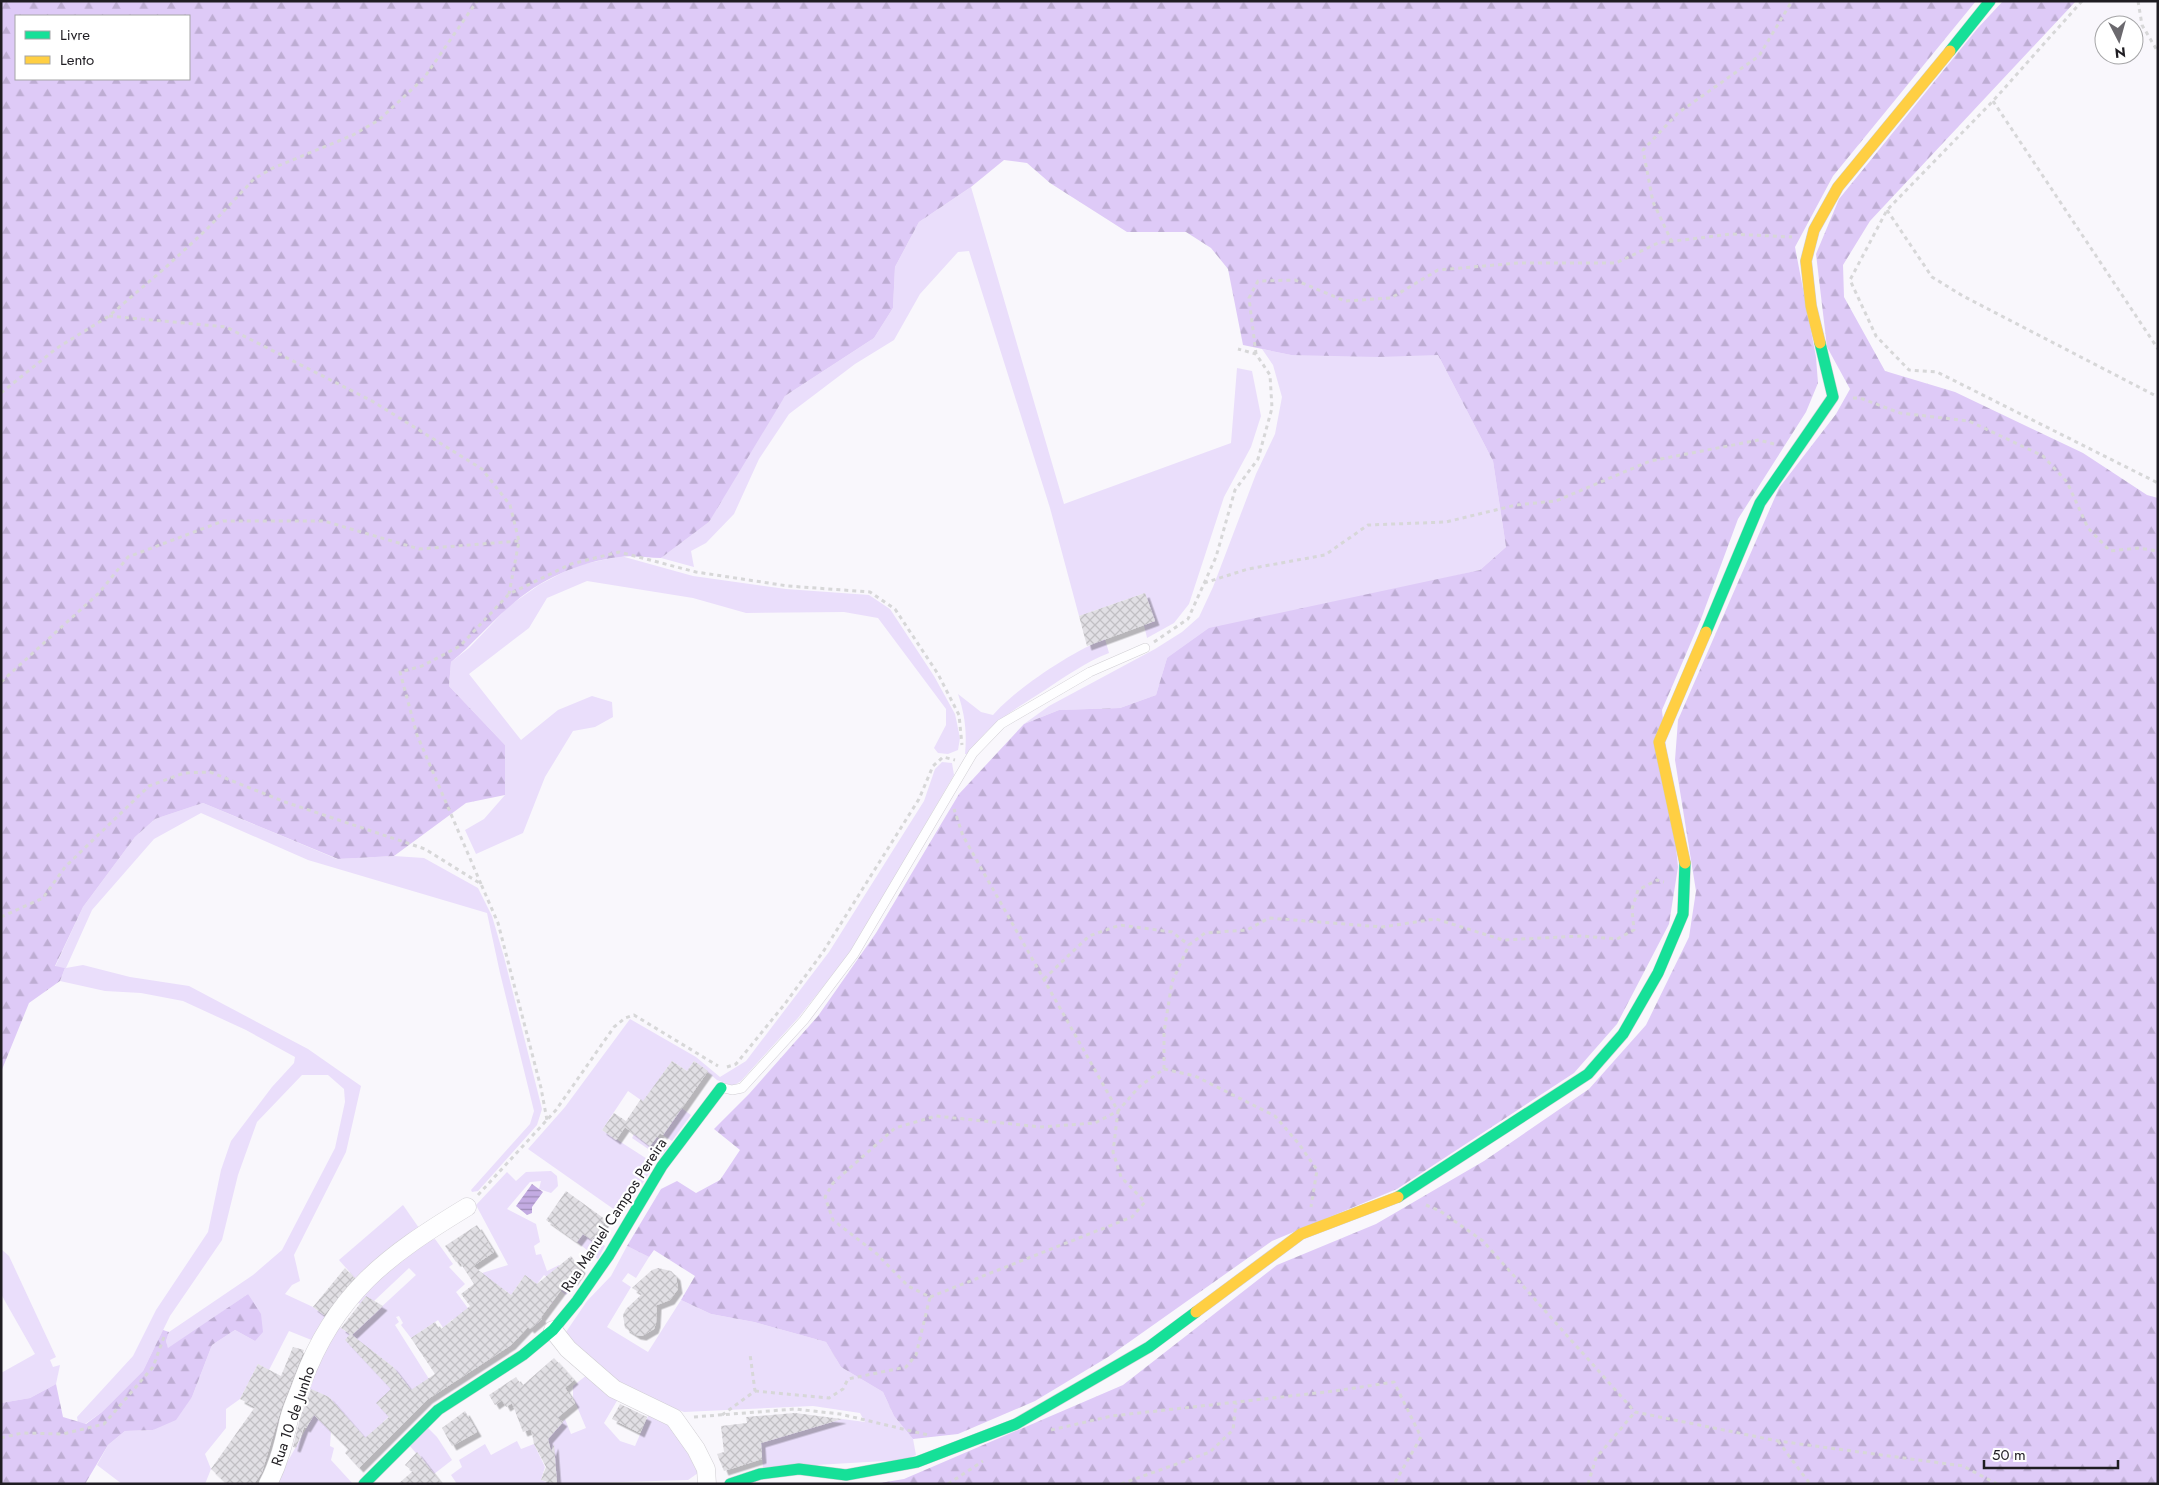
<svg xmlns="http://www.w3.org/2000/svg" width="2159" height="1485" font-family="Jost,sans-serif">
<defs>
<pattern id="forest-firs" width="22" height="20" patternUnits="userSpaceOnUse" patternTransform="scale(1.25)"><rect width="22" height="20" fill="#decaf7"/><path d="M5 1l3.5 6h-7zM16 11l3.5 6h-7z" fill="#beadd3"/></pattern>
<pattern id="water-rules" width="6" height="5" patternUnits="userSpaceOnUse" patternTransform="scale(1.25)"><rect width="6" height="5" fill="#c3abe2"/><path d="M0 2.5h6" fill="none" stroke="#9e8bb7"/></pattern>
<pattern id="building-cross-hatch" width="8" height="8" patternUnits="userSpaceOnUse" patternTransform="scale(1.25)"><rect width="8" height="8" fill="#e1dfe4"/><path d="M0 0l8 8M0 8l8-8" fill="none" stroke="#c1bfc3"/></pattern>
<filter id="shadow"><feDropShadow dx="4.5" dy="4.5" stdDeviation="0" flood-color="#0004"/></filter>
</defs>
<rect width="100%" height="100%" fill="#f9f7fc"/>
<g fill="#eadefb" fill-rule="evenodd">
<polygon points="971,187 1064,504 1231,443 1237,368 1252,371 1261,416 1251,447 1224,497 1189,604 1174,623 1147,638 1144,625 1155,621 1145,593 1079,616 1050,508 969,251 958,252 920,294 894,340 855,364 789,414 759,459 734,514 706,543 691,551 694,567 661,558 709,522 732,471 785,396 874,338 893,308 895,267 919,222"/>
<polygon points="1262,349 1291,355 1438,355 1493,461 1506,547 1480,570 1364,597 1167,658 1156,695 1120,708 1059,710 1024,724 1049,706 1155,649 1182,632 1199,617 1213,587 1256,474 1275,434 1282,397 1273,365"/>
<polygon points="621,556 693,576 786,589 869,595 890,609 934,676 955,714 960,738 958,750 948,754 938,753 934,748 946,725 946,709 878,618 844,612 746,613 693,598 587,581 547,598 529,628 469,674 521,740 558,710 592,696 612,702 613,717 595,727 573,731 545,777 523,833 476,854 465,830 484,819 505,795 505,745 449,686 451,662 469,648 509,606 539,585 575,566"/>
<path d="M 1105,639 L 1109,653 C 1086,662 1066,676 1045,690 C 1017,708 987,724 969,754 L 965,754 C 967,732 965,715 958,694 L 981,712 L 993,715 C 1014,690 1074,650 1105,639 Z"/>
<polygon points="942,762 952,763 954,775 851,952 798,1018 741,1081 733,1086 717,1080 694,1061 687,1071 672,1061 653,1088 691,1115 672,1141 663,1135 672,1122 628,1091 602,1130 655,1164 622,1215 528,1149 565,1107 630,1019 696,1057 720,1077 746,1061 829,952 924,801 935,769"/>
<polygon points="203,803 337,859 394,856 424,858 478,888 492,916 504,957 542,1109 537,1125 478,1191 472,1192 471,1190 530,1124 534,1111 500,973 487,913 308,860 201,813 154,839 92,910 66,968 83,965 130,977 189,986 308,1049 361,1086 346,1152 294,1255 300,1281 292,1285 285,1294 313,1307 325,1316 314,1341 289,1331 269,1370 258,1364 240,1399 226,1409 226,1428 205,1454 211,1469 205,1484 122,1484 97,1465 108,1445 125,1431 153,1430 192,1397 212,1345 235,1330 255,1341 248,1294 168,1349 166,1341 169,1332 253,1275 282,1250 335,1148 345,1102 344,1089 328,1075 302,1075 257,1122 238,1175 222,1240 170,1316 143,1371 102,1412 85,1424 78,1423 77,1417 133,1356 156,1310 208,1232 221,1170 231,1141 272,1087 294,1063 295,1057 246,1030 183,1001 141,993 105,991 60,981 65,968 55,967 83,907 135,837 155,819"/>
<polygon points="634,1134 650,1146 657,1137 669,1146 660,1157 632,1138"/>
<polygon points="551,1171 557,1176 558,1186 551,1193 539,1189 541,1181 530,1182 507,1209 536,1224 540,1242 534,1246 536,1255 541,1254 547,1271 559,1265 576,1285 566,1295 561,1291 562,1289 544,1275 537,1284 525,1275 511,1295 505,1290 495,1298 482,1273 508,1265 476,1205 507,1172 516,1181 526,1172"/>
<polygon points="403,1205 419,1228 355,1278 339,1260"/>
<polygon points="583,1234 592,1240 594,1237 605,1246 598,1259 577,1242"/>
<path d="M 435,1239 L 453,1264 L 449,1267 L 465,1284 L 456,1292 L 478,1322 L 464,1332 L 453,1319 L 445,1326 L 455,1339 L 452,1341 L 438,1320 L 411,1338 L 401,1325 L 403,1323 L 399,1316 L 396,1317 L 399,1322 L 395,1325 L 429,1379 L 383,1422 L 386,1426 L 367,1440 L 329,1397 L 307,1388 L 335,1324 L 351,1335 L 416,1275 L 409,1268 L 374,1301 L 362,1305 L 353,1300 L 419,1243 ZM 362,1343 L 393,1367 L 411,1390 L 381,1378 L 363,1359 Z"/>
<polygon points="627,1246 649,1257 636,1278 628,1273 622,1281 631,1287 607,1327 648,1352 681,1300 711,1314 754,1322 826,1342 841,1367 883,1392 894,1416 913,1439 916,1455 903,1460 763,1468 761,1443 842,1419 865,1422 860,1413 813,1406 684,1412 654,1401 613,1381 574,1346 566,1332 587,1301 611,1276"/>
<polygon points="1,1249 9,1256 56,1357 50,1360 53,1367 60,1365 56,1384 30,1398 1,1403 1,1373 35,1354 1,1294"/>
<path d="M 587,1375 L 618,1399 L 604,1423 L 620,1441 L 635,1446 L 649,1414 C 673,1421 694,1447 698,1473 L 688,1480 L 557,1484 L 556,1469 L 548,1439 L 565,1419 L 571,1434 L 586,1428 L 573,1397 L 573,1386 Z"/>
<polygon points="315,1413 331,1431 330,1446 334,1448 331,1460 353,1484 275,1484"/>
<polygon points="427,1427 437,1437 452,1460 434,1474 409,1445"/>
<polygon points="517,1441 521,1449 534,1444 545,1467 541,1480 552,1484 457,1484 451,1475 462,1467 459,1460 485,1444 491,1455"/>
</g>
<g fill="url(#forest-firs)" fill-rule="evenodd">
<path d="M 1,1 L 1976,1 L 1833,176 L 1795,247 L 1816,357 L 1818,383 L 1806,412 L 1738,519 L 1701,619 L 1662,710 L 1678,867 L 1669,924 L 1617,1024 L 1574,1073 L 1397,1189 L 1272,1241 L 1108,1357 L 1035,1401 L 958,1434 L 913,1439 L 894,1416 L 883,1392 L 841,1367 L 826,1342 L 754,1322 L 711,1314 L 681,1300 L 695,1276 L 654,1250 L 649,1257 L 627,1246 L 661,1189 L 677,1181 L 696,1193 L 720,1180 L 740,1150 L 714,1129 L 749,1094 L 818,1016 L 876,933 L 959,794 L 1024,724 L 1059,710 L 1120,708 L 1156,695 L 1167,658 L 1209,628 L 1480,570 L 1506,547 L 1493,461 L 1438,355 L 1378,357 L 1291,355 L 1243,345 L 1228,269 L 1211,248 L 1186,232 L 1127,232 L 1050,183 L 1027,163 L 1004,160 L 971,187 L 919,222 L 895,267 L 893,308 L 874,338 L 785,396 L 709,522 L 661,558 C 648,558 632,555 619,557 C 579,562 540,579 509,607 C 489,624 472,645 451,662 L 449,686 L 505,745 L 505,795 L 466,803 L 394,856 L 338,859 L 203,803 L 155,819 L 135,837 L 83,907 L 55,966 L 65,968 L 60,981 L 29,1003 L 1,1072 ZM 16,16 L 189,16 L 189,79 L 16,79 Z"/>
<polygon points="2003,1 2076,1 1870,221 1843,265 1844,297 1885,371 1955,392 2083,453 2147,495 2158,498 2158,1484 874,1484 904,1479 1123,1385 1277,1265 1376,1224 1484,1161 1589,1089 1646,1025 1689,937 1696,891 1675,760 1678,720 1779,488 1836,414 1850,389 1827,347 1816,254 1839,199 1977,29"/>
<polygon points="248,1294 261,1314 263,1332 255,1341 235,1330 212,1345 192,1397 176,1420 153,1430 125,1431 108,1445 85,1484 1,1484 1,1403 30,1398 56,1384 63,1417 86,1424 102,1412 143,1371 163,1330 169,1332 166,1341 168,1348"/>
</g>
<polygon fill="url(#water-rules)" points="532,1184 543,1192 532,1207 532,1213 527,1215 516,1206"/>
<g fill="url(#building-cross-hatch)" filter="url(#shadow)">
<polygon points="1145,593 1155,621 1087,646 1079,616"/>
<polygon points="672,1061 687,1071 694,1061 708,1071 663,1135 660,1133 650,1146 625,1127 616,1140 602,1130 614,1113 626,1121 641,1099 643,1101"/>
<polygon points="566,1191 606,1220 592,1240 583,1234 577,1242 546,1220"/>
<polygon points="477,1225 494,1252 473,1266 511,1295 525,1275 537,1284 571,1256 581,1269 573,1281 570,1278 541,1317 542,1319 530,1329 528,1327 511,1345 428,1399 359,1468 345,1453 348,1449 314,1415 306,1428 304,1427 296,1448 293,1447 300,1418 311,1389 329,1397 365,1438 389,1417 376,1403 391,1389 345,1340 350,1334 341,1328 366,1296 383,1306 352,1335 393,1367 411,1390 435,1374 411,1338 435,1322 440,1330 470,1306 461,1294 474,1284 459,1261 456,1262 445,1246"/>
<polygon points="345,1268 354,1278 324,1315 313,1307"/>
<polygon points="658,1268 671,1271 676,1276 678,1289 670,1300 657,1305 656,1323 654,1329 642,1336 636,1335 625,1328 623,1315 626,1309 642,1294 632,1288 652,1270"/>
<polygon points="293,1347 304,1350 282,1406 262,1472 254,1484 227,1484 211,1469 255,1407 240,1399 258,1364 281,1376"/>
<polygon points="554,1358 574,1380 565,1388 575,1403 557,1418 563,1422 548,1439 551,1452 554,1444 557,1484 541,1480 546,1467 534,1444 531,1429 523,1432 512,1403 506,1407 502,1400 495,1405 489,1395 516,1377 522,1386"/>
<polygon points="620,1404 647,1417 640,1433 612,1419"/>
<polygon points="465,1411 477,1432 452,1446 442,1428"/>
<polygon points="795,1413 842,1419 761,1443 762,1459 724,1471 717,1454 724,1452 721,1426 747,1423 746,1417"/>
<polygon points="417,1452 442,1484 398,1484 413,1471 405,1465"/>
</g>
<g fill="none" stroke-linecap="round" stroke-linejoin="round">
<g stroke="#d1cfd4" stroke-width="10">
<polyline id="lane" points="724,1088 732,1090 742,1088 804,1020 854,954 973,753 1001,724 1090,672 1145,648"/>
</g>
<g stroke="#d1cfd4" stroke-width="19">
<g id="street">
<polyline points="553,1330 568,1349 614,1389 674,1418 696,1449 706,1469 707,1484"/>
<path d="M 268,1484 C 279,1463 284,1442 289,1419 C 292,1407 298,1395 302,1383 C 335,1293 388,1255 467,1207"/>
</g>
</g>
<g stroke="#d1cfd4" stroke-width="12">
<g id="fast">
<polyline points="1950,51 1990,1"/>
<polyline points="1706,632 1760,503 1833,397 1820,343"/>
<polyline points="1398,1197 1588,1074 1623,1034 1658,973 1683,914 1685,863"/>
<polyline points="364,1484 438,1410 523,1355 553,1330 577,1301 609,1255 662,1166 721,1088"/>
<polyline points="730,1484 760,1474 799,1469 846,1475 917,1462 1016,1424 1149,1347 1196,1312"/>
</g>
</g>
<g stroke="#d1cfd4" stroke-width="12">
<g id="slow">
<polyline points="1820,343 1811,306 1806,261 1814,230 1838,187 1950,51"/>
<polyline points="1685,863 1659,742 1706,632"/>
<polyline points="1196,1312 1301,1234 1398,1197"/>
</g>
</g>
<g stroke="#d7d7d8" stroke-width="3" stroke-dasharray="4 4" stroke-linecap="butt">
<polyline points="2082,1 1993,101 1887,210 1850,280 1876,336 1909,370 1937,372 2158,483"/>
<polyline points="2138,1 2142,25 2158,52"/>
<polyline points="1993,101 2158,349"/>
<polyline points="1887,210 1932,277 1963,296 2158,397"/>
<polyline points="1672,242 1653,202 1643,150 1678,113 1759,56 1792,1"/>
<polyline points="109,316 226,327 372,401 482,469 510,505 519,541 509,594"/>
<polyline points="1256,354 1249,298 1258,281 1295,280 1345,301 1391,298 1438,270 1518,263 1616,263 1658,243 1731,234 1792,237"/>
<polyline points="1,393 57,348 109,316 165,268 206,230 254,179 273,168 353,135 379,120 424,78 477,1"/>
<polyline points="1853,398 1860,398 1900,413 1969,421 2043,456 2067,482 2088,528 2110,551 2138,548 2158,551"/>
<polyline points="1204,583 1248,569 1325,555 1368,525 1446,522 1516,505 1556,501 1650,461 1759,440 1774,444"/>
<polyline points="1154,642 1188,619 1216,557 1235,490 1258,459 1272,408 1270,375 1256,354 1238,349"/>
<polyline points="1,682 99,593 128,557 223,521 324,521 419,549 519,541"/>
<polyline points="481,884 417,735 400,672 422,666 460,646 509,594 571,564 619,552 696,572 788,586 870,592 895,609 938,674 959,715 962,745"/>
<polyline points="1,917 43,898 65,867 149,786 184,773 210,772 285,802 425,849 481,884 498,923 541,1088 547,1120"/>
<polyline points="1044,979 1089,936 1120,925 1172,932 1189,945"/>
<polyline points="727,1067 736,1064 784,1005 823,952 919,799 933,766 943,757 955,760"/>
<polyline points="1164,1069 1164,1032 1172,982 1189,945 1205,933 1247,930 1269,918 1382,927 1436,919 1503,940 1581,936 1617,939 1634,930 1632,909 1638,890 1657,880 1664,882"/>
<polyline points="478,1195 556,1110 614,1027 625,1018 634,1015 718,1066"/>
<polyline points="1426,1205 1440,1211 1483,1241 1635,1412 1778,1441 1963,1466 1997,1484"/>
<polyline points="930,1297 1132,1217 1145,1202 1121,1177 1113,1152 1118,1111 963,836 954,809"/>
<polyline points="755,1391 829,1398 843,1389 848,1379 906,1367 916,1355 930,1297 908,1286 877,1254 833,1220 825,1197 833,1183 895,1128 936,1116 1041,1127 1095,1123 1118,1111 1140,1086 1164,1069 1195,1076 1275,1116 1299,1144 1317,1170 1311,1207"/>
<polyline points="722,1415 755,1391 750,1354"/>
<polyline points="694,1417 795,1409 840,1414 928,1435"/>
<polyline points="1051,1430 1112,1416 1335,1391 1394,1382 1421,1437 1394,1484"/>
<polyline points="1,1438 22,1433 63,1434 104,1424 153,1367 165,1334"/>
<polyline points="1778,1441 1810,1484"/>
<polyline points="948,1484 983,1461"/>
<polyline points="1121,1484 1210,1452 1233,1430 1236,1403"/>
<polyline points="1588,1484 1596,1458 1635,1412"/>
</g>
<use href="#lane" stroke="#fefeff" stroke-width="9"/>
<use href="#street" stroke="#fefeff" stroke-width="18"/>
<use href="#fast" stroke="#16e098" stroke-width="11"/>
<use href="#slow" stroke="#ffcf43" stroke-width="11"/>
</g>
<g text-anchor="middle" stroke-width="4.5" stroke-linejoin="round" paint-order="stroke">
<g font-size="15" fill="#1f1d22" stroke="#fff">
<text transform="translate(614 1215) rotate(-57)" y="5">Rua Manuel Campos Pereira</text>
<text transform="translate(293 1416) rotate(-71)" y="5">Rua 10 de Junho</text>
</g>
</g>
<rect width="2159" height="1485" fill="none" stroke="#1f1d22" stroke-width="5"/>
<rect x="15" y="15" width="175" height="65" fill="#ffffff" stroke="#a5a5a7"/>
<rect x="25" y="31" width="25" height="8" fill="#16e098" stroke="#a5a5a7"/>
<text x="60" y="40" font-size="15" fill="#1f1d22">Livre</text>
<rect x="25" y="56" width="25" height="8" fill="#ffcf43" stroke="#a5a5a7"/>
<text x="60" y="65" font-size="15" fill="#1f1d22">Lento</text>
<g transform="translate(2119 40) rotate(174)"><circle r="24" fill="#ffffff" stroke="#a5a5a7"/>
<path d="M0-4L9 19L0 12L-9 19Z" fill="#6b696e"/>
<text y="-8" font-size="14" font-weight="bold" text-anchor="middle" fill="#1f1d22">N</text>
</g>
<path d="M1984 1460v8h134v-8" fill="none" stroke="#1f1d22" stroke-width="2.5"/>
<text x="1992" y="1460" font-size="15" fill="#1f1d22" stroke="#ffffff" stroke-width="4" paint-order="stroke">50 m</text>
</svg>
